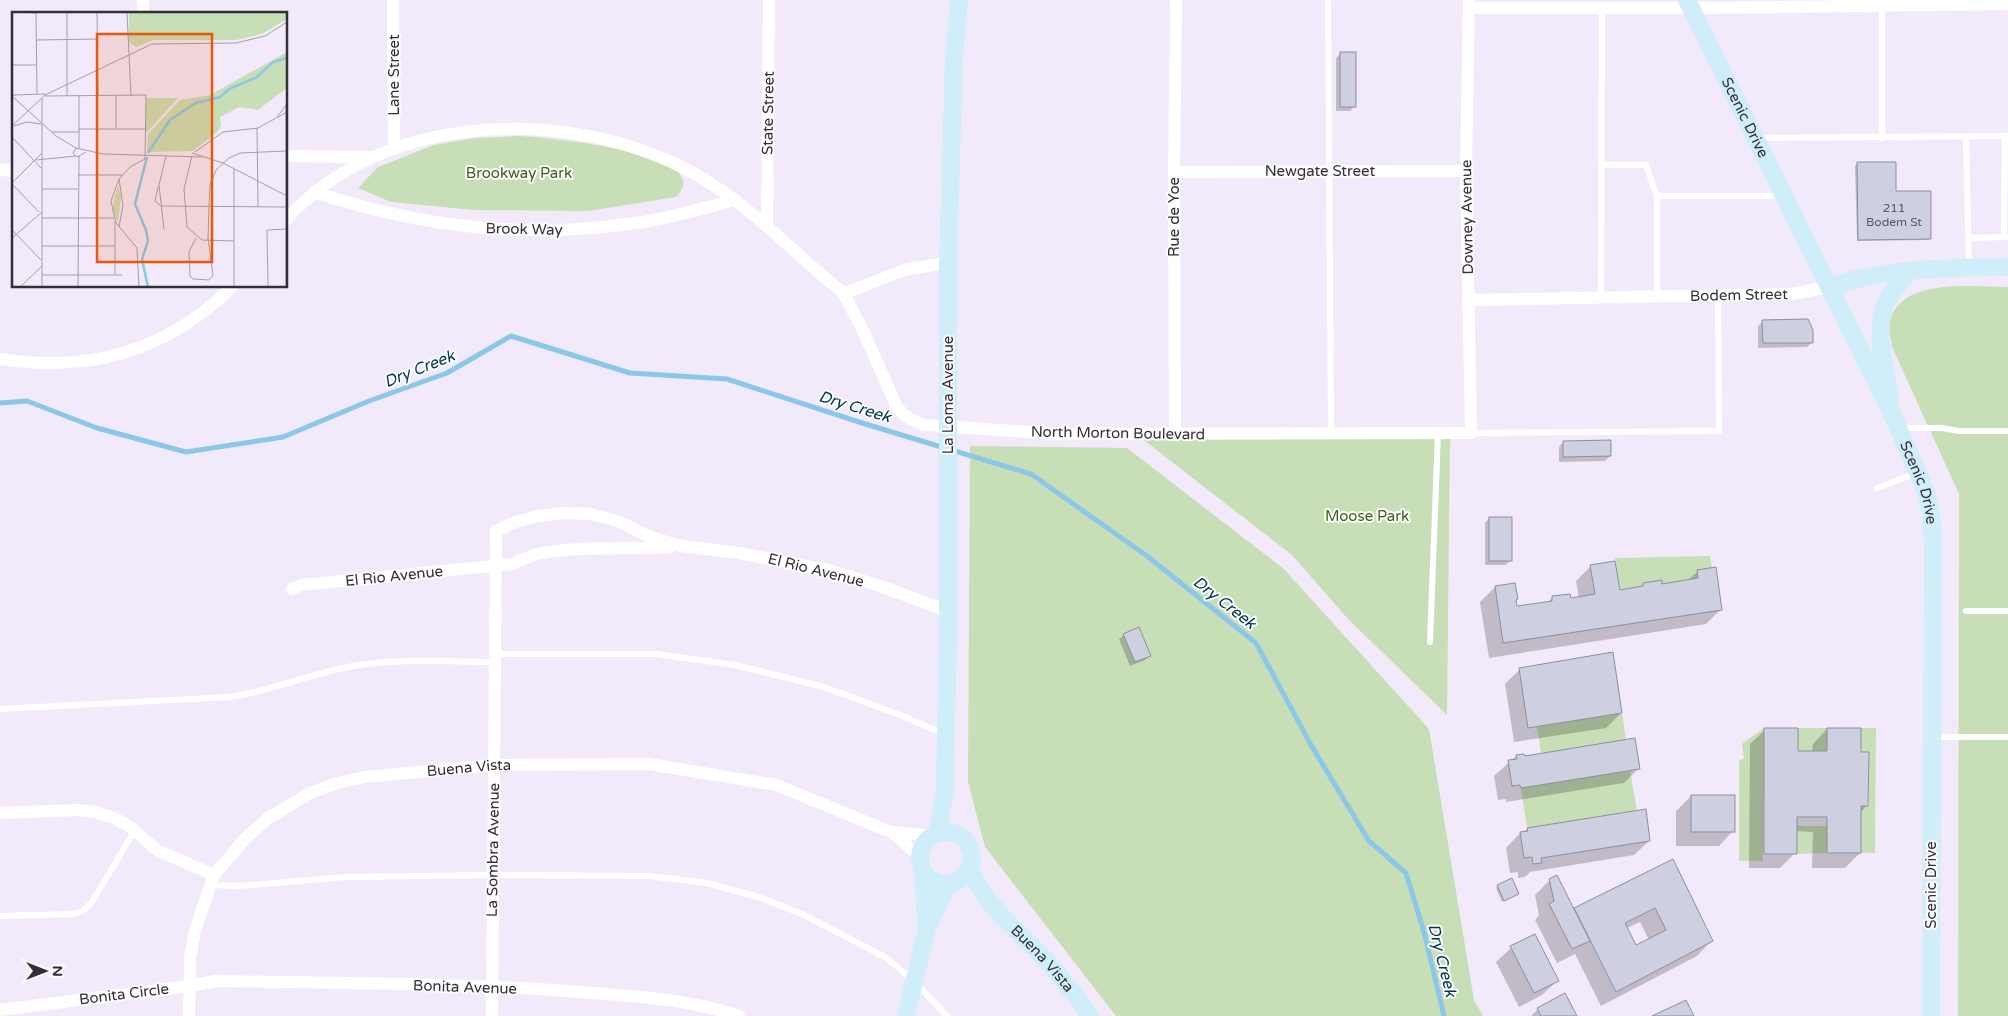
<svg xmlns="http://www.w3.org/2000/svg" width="2008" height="1016" font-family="'Varela Round',sans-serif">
<rect width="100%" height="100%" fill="#f2eafb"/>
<g fill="#c8deb6">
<path d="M 519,136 C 540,137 721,152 676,197 L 588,211 L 474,210 L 391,202 L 358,188 L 378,167 L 434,145 L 475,138 Z"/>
<path d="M 2008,287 L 2008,1016 L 1958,1016 L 1959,494 L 1892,347 C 1891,339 1888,328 1890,320 C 1903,277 1973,287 2008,287 Z"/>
<polygon points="1450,433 1447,715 1349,620 1292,555 1136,434"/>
<polygon points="970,446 1127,448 1284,569 1429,729 1474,1000 1483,1016 1116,1016 985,847 968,782"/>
<polygon points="1710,556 1712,568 1697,570 1698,578 1662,584 1662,580 1643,583 1643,586 1620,590 1615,558"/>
<polygon points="1622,713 1626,740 1541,753 1537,726"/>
<polygon points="1764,728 1763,861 1739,861 1739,760 1744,759 1742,744"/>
<rect x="1798" y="728" width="29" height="23"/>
<polygon points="1861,728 1876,728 1875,853 1861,853 1861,806 1869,805 1869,752 1861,752"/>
<polygon points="1630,770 1637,811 1527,828 1521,788"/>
<polygon points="1797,826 1827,826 1827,853 1797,854"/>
</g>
<g fill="#0003" fill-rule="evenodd">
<polygon points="1341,53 1355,106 1350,111 1336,111 1336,58"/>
<polygon points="1857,164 1895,193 1930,238 1928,240 1857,241 1855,166"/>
<polygon points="1763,321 1812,342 1807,347 1758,348 1758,326"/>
<polygon points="1563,442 1610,456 1605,461 1559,462 1559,447"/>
<polygon points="1489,518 1511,560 1506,565 1485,565 1485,523"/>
<polygon points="1591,566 1619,592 1639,588 1643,584 1661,585 1687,581 1697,572 1715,569 1721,609 1706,624 1489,658 1480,602 1495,587 1515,601 1516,608 1547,603 1552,598 1570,599 1579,598 1576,581"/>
<polygon points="1124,635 1150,655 1145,660 1130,666 1119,639"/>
<polygon points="1520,669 1621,713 1606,728 1514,742 1505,684"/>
<polygon points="1827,729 1860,753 1867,805 1860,813 1860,853 1845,868 1812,868 1813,832 1795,831 1795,853 1780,868 1749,868 1750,744 1765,730 1797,753 1812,753 1813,744"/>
<polygon points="1516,756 1524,757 1639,768 1624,783 1506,802 1506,799 1498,800 1494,776"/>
<polygon points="1691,796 1733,831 1719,846 1676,846 1676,811"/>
<polygon points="1528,829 1649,841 1634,855 1530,872 1525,877 1518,878 1518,872 1510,873 1506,848 1520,833"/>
<path d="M 1672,861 L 1711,941 L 1697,956 L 1601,1006 L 1575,954 L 1557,963 L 1535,920 L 1539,915 L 1535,895 L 1550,880 L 1573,910 ZM 1640,922 L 1649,940 L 1635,946 L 1627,928 Z"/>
<polygon points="1498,886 1518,894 1502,902 1496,888"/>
<polygon points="1511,948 1557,981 1542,995 1519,1007 1496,962"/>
<polygon points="1538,1009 1575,1016 1531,1016"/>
</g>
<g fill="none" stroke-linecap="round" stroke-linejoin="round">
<polyline stroke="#8bc8e8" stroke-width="5" points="0,403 27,401 97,428 186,452 283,437 369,401 447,373 511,336 630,373 727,379 862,423 1031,474 1147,556 1256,643 1311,745 1369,841 1406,873 1424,932 1444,1016"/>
</g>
<g fill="#ced0e1" stroke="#8d8e9e" fill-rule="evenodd">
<rect x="1340" y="52" width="16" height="55"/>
<polygon points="1857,162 1896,162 1896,191 1931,191 1931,239 1858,240"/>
<polygon points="1808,319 1813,330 1813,343 1763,343 1762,320"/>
<polygon points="1611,440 1611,456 1563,457 1563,441"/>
<rect x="1489" y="517" width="23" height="44"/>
<polygon points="1615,561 1620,590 1643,586 1643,583 1662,580 1662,584 1698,578 1697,570 1716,567 1722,610 1503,643 1495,586 1515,583 1518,599 1516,600 1517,606 1552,601 1552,596 1570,594 1571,598 1595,594 1590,565"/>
<polygon points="1139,627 1151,656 1135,662 1123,634"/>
<polygon points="1613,652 1622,713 1528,728 1519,668"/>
<polygon points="1764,728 1798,728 1798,751 1827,751 1827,728 1861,728 1861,752 1869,752 1868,806 1861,806 1861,853 1827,853 1827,817 1797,817 1797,854 1764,854"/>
<polygon points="1635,738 1640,769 1521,788 1520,785 1512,786 1508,760 1517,759 1516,755 1524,754 1525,756"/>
<rect x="1691" y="795" width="44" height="37"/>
<polygon points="1646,809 1650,841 1541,858 1542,863 1533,864 1532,857 1524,858 1520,832 1528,831 1527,828"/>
<path d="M 1673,859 L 1713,941 L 1616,992 L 1574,908 ZM 1655,908 L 1666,930 L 1636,945 L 1625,923 Z"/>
<polygon points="1557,875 1590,941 1572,949 1549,904 1554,901 1549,879"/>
<polygon points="1512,878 1519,894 1504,901 1497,885"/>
<polygon points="1535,934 1559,981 1534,993 1510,946"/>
<polygon points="1565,993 1577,1016 1541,1016 1537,1008"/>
<polygon points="1686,1000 1694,1016 1652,1016"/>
</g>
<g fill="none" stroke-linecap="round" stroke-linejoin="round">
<g stroke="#fff" stroke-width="6">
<polyline points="1328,0 1331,434"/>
<polyline points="1882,5 1882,138"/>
<polyline points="1966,137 1969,266"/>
<polyline points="1759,138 2008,136"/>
<polyline points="1601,165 1646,165 1657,196"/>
<polyline points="2004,237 2005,137"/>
<polyline points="1969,238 2008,237"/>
<polyline points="1657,297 1657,196 1781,196"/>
<polyline points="1601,298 1602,8"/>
<polyline points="1900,428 1942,428 1959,431 2008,431"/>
<polyline points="1471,433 1719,431 1718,297"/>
<polyline points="1877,488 1917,473"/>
<polyline points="1966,611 2008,611"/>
<polyline points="1430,642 1438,433"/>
<polyline points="495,654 656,654 735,665 824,687 900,715 944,734"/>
<path d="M 0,709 L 230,697 C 272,691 311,673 353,666 C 399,658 448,662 495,662"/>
<polyline points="1933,737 2008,737"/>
<polyline points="211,885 238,886 345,877 493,875 649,876 707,883 758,897 802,914 885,957 913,980 947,1016"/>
<polyline points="0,916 73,914 83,911 92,902 135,830"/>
</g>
<g stroke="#fff" stroke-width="12">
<polyline points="143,0 143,14"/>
<polyline points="393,0 394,149"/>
<polyline points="1469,8 1691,8 2008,4"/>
<polyline points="286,156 369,157"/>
<polyline points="0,170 14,171"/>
<polyline points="1174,172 1466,171"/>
<path d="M 314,192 C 425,228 527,240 643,222 C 674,217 704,208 735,200"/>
<path d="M 286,220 C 381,113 560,107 682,167 C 722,187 756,216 789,246 C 801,257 814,268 826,279 C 831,283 839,288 843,294 C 848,301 852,310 856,317 C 871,346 883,377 897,407 C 905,417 912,421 924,425 L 1059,434 L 1471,433 L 1466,171 L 1469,0"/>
<polyline points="767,226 769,0"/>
<polyline points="843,294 907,269 948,263"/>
<path id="s1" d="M 1468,300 L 1792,294 L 1830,287"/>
<path d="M 0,359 C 91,373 167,351 233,286"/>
<polyline points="1175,435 1174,172 1176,0"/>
<path d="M 292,589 L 301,585 L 513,564 C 521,560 530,556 538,554 C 581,545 627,550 671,547"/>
<polyline points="0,813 78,810 96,812 114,818 129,826 157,850 214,875"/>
<polyline points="892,832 920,857"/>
<path d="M 0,1010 L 189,986 L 215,981 C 332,983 450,983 567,991 C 625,996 683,997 739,1016"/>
<path id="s2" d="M 189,1016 L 190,958 L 195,930 L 214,875 L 244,840 L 267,819 L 310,793 L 337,783 L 365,777 L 494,765 L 649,764 L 776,785 L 891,832 L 933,836"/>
<polyline points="492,1016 496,531 515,522 538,516 564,513 590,514 618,521 650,537 681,546 739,553 832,571 883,587 948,611"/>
</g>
<g stroke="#cfeefa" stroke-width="18">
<path id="s3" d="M 1687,0 L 1892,414 L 1925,489 L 1931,515 L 1933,546 L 1931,1016"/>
<path d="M 1830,287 C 1887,267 1949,268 2008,267"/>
<path d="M 1890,399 C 1886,373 1874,330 1885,305 C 1891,292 1901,281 1910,270"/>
<circle cx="946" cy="858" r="26"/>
<polyline points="937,834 945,790 946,735 948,639 948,263 954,58 959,0"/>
<path id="s4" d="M 970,869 C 987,907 1013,926 1041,955 C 1059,974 1075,995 1090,1016"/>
<polyline points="923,871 926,925"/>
<polyline points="906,1016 927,928 948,884"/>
</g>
</g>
<g text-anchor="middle" stroke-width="4" stroke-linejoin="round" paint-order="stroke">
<g font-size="12" fill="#595761">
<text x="1894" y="212">211<tspan x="1894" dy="14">Bodem St</tspan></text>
</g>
<g font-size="15" fill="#322f36" stroke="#fcfbfe">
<text transform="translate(394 75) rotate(-90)" y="5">Lane Street</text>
<text transform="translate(768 113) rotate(-89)" y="5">State Street</text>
<text dy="5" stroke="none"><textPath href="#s3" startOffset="131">Scenic Drive</textPath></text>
<text x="1320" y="176">Newgate Street</text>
<text transform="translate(1174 217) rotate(-90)" y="5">Rue de Yoe</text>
<text transform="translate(1467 217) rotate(-91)" y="5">Downey Avenue</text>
<text transform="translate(524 229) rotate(1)" y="5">Brook Way</text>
<text dy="5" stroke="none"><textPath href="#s1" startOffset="271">Bodem Street</textPath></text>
<text transform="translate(948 395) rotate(-90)" y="5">La Loma Avenue</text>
<text transform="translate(1118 433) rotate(1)" y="5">North Morton Boulevard</text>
<text dy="5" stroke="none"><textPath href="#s3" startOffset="536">Scenic Drive</textPath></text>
<text transform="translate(816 570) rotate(14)" y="5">El Rio Avenue</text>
<text transform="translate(394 576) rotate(-6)" y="5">El Rio Avenue</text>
<text dy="5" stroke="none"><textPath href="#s2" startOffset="434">Buena Vista</textPath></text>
<text transform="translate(493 850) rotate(-89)" y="5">La Sombra Avenue</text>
<text transform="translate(1931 885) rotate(-90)" y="5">Scenic Drive</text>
<text dy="5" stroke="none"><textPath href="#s4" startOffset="116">Buena Vista</textPath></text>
<text transform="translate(465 987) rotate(2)" y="5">Bonita Avenue</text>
<text transform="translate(124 994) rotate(-7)" y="5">Bonita Circle</text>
</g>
<g font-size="15" fill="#3e6017" stroke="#fcfbfe">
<text x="519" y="178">Brookway Park</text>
<text x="1367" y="521">Moose Park</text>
</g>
<g font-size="16" font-style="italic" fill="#00364c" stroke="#fcfbfe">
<text transform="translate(419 368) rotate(-22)" y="6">Dry Creek</text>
<text transform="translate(855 406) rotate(17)" y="6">Dry Creek</text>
<text transform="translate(1225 602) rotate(38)" y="6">Dry Creek</text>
<text transform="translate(1443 960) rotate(76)" y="6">Dry Creek</text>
</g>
</g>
<g transform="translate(12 12)">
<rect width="275" height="275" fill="#f2eafb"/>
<path d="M 117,0 L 275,0 L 275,7 L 250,22 L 224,28 L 141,28 L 124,35 L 117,30 ZM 275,40 L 275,76 L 246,98 L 227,95 L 208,105 L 209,114 L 204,121 L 181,139 L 135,140 L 136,122 L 168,88 L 198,83 ZM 134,86 L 166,86 L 134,121 ZM 106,173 L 109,184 L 106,210 L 100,197 Z" fill="#c8deb6"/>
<path fill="none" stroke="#8bc8e8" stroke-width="2.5" d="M 136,141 L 158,108 L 184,91 L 208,85 L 217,77 L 245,65 L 261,50 L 275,46M 135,145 L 123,192 L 134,218 L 136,229 L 130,247 L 136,275"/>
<path fill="none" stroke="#a59fac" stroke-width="1" d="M 8,0 L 24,1M 24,0 L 25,82M 55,0 L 55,84M 85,0 L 86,84M 115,0 L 119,84M 25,28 L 85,27M 0,53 L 25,53M 0,83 L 33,82M 67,83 L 67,136M 0,84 L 44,124 L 64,136 L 91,142 L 190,145M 33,84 L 134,83 L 133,147 L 118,155 L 107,167 L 99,189 L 104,211 L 125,236 L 127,275M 104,84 L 104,117M 274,94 L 274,275M 265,105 L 275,92M 0,114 L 33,83 L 140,32 L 224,31 L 253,24 L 275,10M 2,114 L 15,110 L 29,112M 245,116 L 246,195M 67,117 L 134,117M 40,120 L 67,120M 0,125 L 29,156M 64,136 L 61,141 L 65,145 L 74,140M 183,140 L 211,120 L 246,116 L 275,100M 180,141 L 211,151 L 275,184M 180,144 L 172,177 L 175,215 L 190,228 L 222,229M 24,148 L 64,144M 222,157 L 222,275M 66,163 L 110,163M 0,171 L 30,141 L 30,86M 0,172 L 27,200M 146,175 L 143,189 L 149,194M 30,177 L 66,177M 149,194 L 274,195M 30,206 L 102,206M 103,209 L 103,262M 107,215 L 111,193 L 107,167M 152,217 L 147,173 L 154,144M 0,218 L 29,248M 0,226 L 30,200M 184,226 L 177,240 L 178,264 L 181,267 L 197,268 L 201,263 L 196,226 L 197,194 L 198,173 L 204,158 L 217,146 L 228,141 L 275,139M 30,234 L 102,234M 30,263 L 110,263M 8,275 L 30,254M 30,275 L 30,141M 66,275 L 67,144M 256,275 L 255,218 L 274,217"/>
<path fill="#e8590c" fill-opacity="0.15" stroke="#e8590c" stroke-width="2.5" d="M 85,22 L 200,22 L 200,250 L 85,250 Z"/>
<rect width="275" height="275" fill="none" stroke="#322f36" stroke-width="2.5"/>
</g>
<g transform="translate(45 971) rotate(90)" stroke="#fcfbfe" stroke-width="4" paint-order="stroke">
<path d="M0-4L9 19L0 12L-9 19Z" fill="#322f36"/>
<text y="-8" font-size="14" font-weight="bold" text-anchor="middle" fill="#322f36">N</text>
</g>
</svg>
